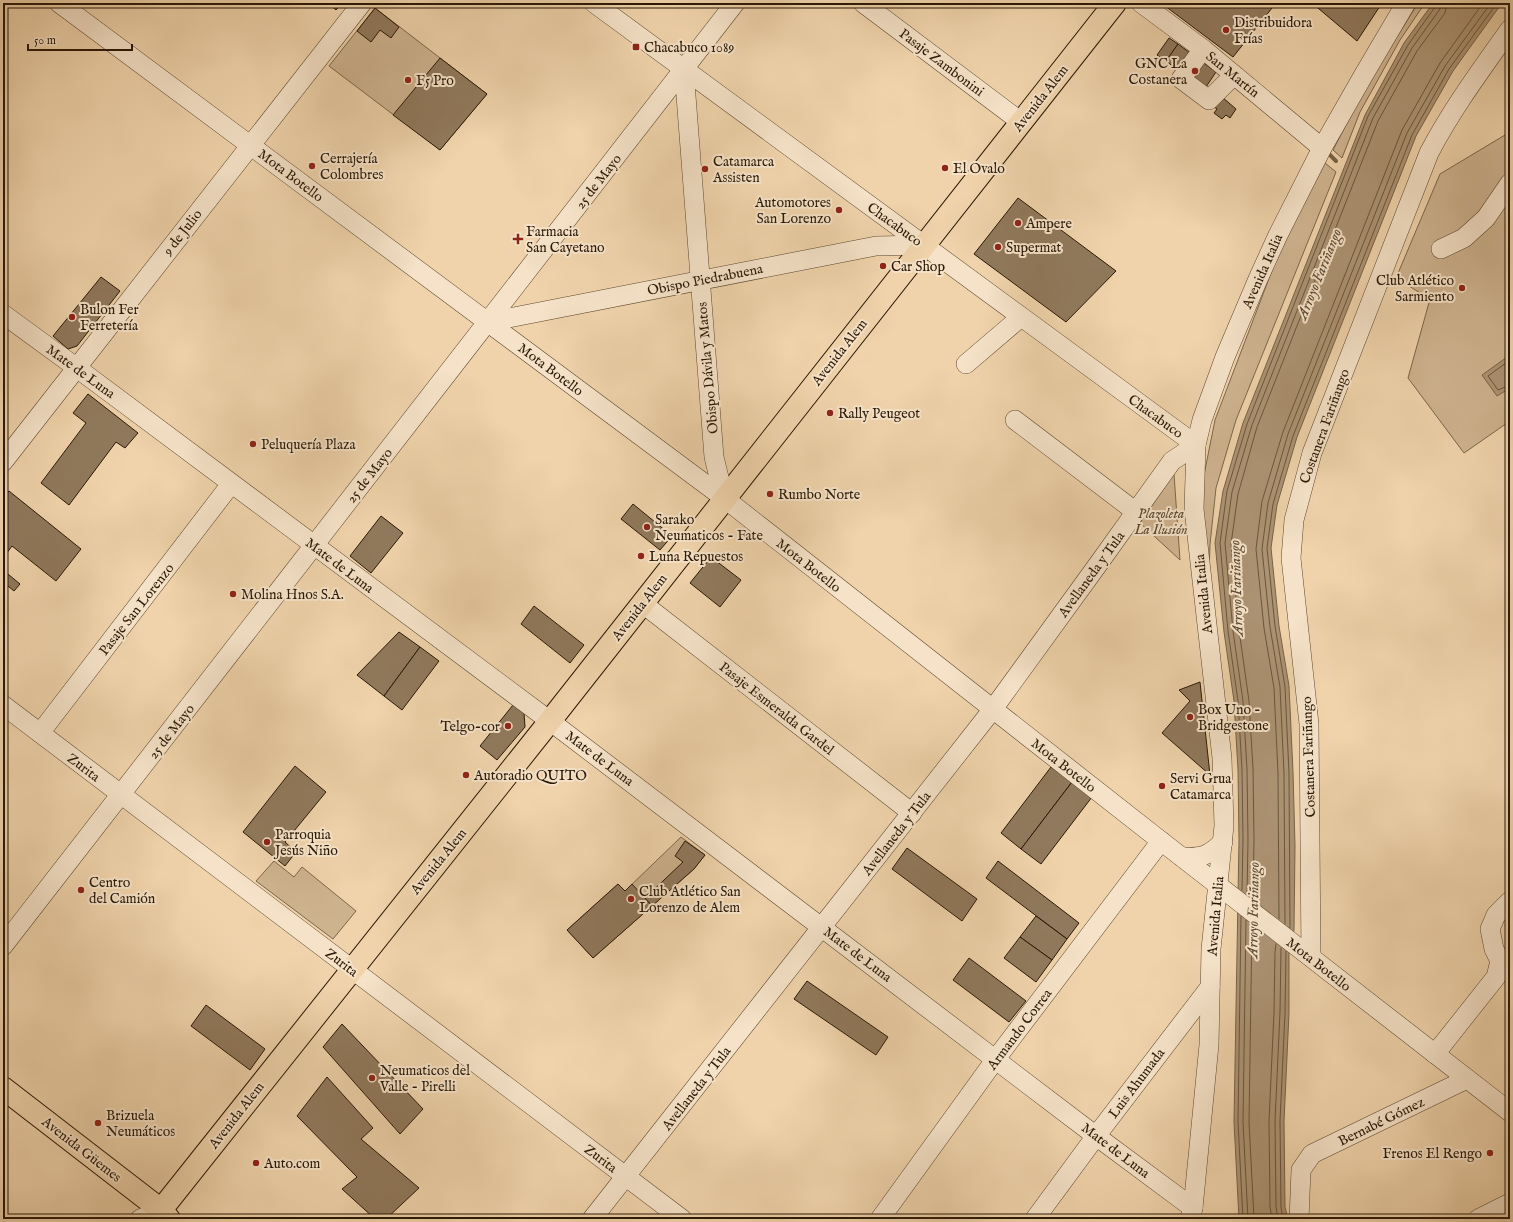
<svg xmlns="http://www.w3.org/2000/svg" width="1513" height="1222" font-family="'IM FELL English',serif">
<rect width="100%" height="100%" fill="#f0d3ab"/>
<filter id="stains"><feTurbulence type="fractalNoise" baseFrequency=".005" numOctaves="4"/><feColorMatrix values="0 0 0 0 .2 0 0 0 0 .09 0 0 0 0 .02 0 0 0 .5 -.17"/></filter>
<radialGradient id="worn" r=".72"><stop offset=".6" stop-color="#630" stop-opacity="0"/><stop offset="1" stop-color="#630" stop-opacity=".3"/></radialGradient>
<g fill="#ceb38f" stroke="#7c664a">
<polygon points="1418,3 1425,3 1400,40 1360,112 1342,158 1333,150 1366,87"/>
<polygon points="375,8 487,94 440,150 329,66"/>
<polygon points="1510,132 1510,421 1464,453 1408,378 1430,299 1396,278 1440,174"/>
<polygon points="1325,163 1336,172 1236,420 1216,488 1210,544 1209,574 1202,512 1203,480 1215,420 1281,247"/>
<polygon points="1174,474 1180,560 1140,523"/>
<polygon points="681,837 705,855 694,869 593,958 567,930 618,884 625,891"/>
<polygon points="274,861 294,877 302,867 356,911 333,939 256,881"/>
</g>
<g fill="#ac9373" stroke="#786247">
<polygon points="1433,3 1502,3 1453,71 1416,136 1297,437 1277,505 1271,548 1279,626 1289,686 1293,772 1295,846 1294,930 1289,953 1289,1013 1284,1121 1285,1207 1288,1219 1239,1219 1234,1122 1239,840 1238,770 1234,701 1224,632 1215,543 1223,491 1243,423 1365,115 1404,43"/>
<polygon points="1510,355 1510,388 1497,396 1482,375"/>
</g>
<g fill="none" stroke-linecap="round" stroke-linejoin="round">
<g stroke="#6a563c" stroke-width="1">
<polyline points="1510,360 1488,376 1498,390 1510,385"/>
<polyline points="1242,890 1243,840 1242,770 1238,701 1228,631 1220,543 1227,491 1247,424 1368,116 1408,45 1435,7 1436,3"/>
<polyline points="1247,894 1248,840 1247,769 1243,701 1233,631 1225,543 1232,492 1252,425 1373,118 1412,48 1440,9 1441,3"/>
<polyline points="1253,899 1254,840 1253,769 1249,701 1239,630 1231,544 1238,494 1257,427 1378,121 1417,51 1445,13 1447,3"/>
<polyline points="1241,916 1238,1122 1243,1219"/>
<polyline points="1279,919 1278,773 1274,688 1264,628 1256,549 1262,501 1283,432 1402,130 1440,63 1483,3"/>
<polyline points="1246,920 1243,1122 1248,1219"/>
<polyline points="1285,924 1284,773 1280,687 1270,627 1262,549 1268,503 1288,434 1407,133 1445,66 1491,3"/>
<polyline points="1252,925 1249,1122 1254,1219"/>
<polyline points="1290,928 1289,773 1285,687 1275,626 1267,548 1273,504 1293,436 1412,135 1449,69 1497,3"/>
<polyline points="1272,1219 1270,1207 1269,1121 1274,1012 1275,952 1276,944"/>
<polyline points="1278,1219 1276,1207 1275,1121 1280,1012 1281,948"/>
<polyline points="1283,1219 1281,1207 1280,1121 1285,1013 1286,951"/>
</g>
<polyline stroke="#786247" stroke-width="4" points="1326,151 1336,161"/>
</g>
<g fill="#90795c" stroke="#291806">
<polygon points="328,3 342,3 336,10"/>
<polygon points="1161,3 1276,3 1233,57"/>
<polygon points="1312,3 1382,3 1357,41"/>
<polygon points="375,8 399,27 391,38 380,30 371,42 357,31"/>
<polygon points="1169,38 1178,44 1166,61 1157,55"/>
<polygon points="1178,44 1216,72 1204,90 1166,61"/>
<polygon points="440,58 487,94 440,150 393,115"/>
<polygon points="1222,97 1236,109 1230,118 1226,115 1222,119 1214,113 1217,109 1214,107"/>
<polygon points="1018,198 1116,271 1066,322 974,254"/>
<polygon points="101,277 120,291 77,346 68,349 53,336"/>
<polygon points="88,394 138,433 125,448 116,442 69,505 41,483 86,423 73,413"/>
<polygon points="9,491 81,549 56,581 12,546 3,558 3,498"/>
<polygon points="633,504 672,536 660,550 621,519"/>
<polygon points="381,516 403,533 371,573 350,556"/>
<polygon points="711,557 741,580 720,607 690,583"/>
<polygon points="3,570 20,584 14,591 3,582"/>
<polygon points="534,606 584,645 570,663 521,624"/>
<polygon points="399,632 420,647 384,696 357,675"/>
<polygon points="420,647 439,661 402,710 384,696"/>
<polygon points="1200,682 1210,775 1162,733 1190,701 1179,690"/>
<polygon points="513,705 524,713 525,727 497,760 480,746"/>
<polygon points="295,766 326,792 285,842 296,852 285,866 243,832"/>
<polygon points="1051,767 1072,782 1021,849 1001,833"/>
<polygon points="1072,782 1092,797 1041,864 1021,849"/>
<polygon points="685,841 705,855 694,869 652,906 645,898 683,862 675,856"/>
<polygon points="907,848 977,899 962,921 892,869"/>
<polygon points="998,861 1079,923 1067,939 986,878"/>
<polygon points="618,884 625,891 632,884 652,906 593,958 567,930"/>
<polygon points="1036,916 1067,939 1052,960 1020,937"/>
<polygon points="1020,937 1052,960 1036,982 1004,958"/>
<polygon points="969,958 1026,1001 1009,1022 953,980"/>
<polygon points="807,981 888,1037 876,1055 794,999"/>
<polygon points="206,1005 265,1049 250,1070 191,1026"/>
<polygon points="342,1024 423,1109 400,1134 323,1047"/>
<polygon points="327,1077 373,1128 361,1139 419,1188 386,1219 375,1219 342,1189 357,1177 297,1116"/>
</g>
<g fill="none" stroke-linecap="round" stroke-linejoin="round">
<g stroke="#5b472f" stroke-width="20">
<g id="minor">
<polyline points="59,3 724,498 1161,841 1510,1112"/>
<polyline points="863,3 1021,122"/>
<polyline points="1141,3 1203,49 1322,148"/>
<polyline points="1203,49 1181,79 1209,100 1234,75"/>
<polyline points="684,70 714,457 724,498"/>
<polyline points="1441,249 1464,238 1486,218 1510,183"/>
<polyline points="3,314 77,368 550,721 1096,1136 1193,1208"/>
<polyline points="488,322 876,246 923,245"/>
<polyline points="966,364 1021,317"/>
<polyline points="1015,420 1136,512"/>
<polyline points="3,462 362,3"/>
<polyline points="642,603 912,813"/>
<polyline points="3,705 682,1219"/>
<polyline points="40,733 231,484"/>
<path d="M 1182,857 C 1202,858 1208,856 1223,842"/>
<polyline points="3,946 735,3"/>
<path d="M 1311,957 L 1309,724 L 1291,558 L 1294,520 L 1312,453 L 1429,153 C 1452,109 1481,70 1510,29"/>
<polyline points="1435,1054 1496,977 1500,961 1494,949 1490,929 1496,915 1510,901"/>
<polyline points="1190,1218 1193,1208 1209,1045 1211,949 1224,826 1222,758 1194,509 1196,445 1202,420 1225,357 1258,279 1278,235 1322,148 1363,76 1406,3"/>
<polyline points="140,1219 161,1210"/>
<polyline points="592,1219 993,709 1099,563 1172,461 1196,445 594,3"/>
<polyline points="880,1219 995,1060 1161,841"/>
<polyline points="1035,1219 1096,1136 1210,987"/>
<polyline points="1299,1219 1301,1170 1312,1154 1467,1079"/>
<polyline points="1478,1219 1510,1203"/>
</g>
</g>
<g stroke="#291806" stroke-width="24">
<g id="major">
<polyline points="3,1088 161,1210 169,1219"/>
<polyline points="161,1210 550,721 1115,3"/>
</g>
</g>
<use href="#minor" stroke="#f5e2c8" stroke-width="19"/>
<use href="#major" stroke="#f0d3ab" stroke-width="22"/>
</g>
<g fill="#8f2418" stroke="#f5e2c8" stroke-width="1.5">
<circle cx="1226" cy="30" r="4"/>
<rect x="632" y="43" width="8" height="8" rx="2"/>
<circle cx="1195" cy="71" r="4"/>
<circle cx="408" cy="80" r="4"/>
<circle cx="312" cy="166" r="4"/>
<circle cx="945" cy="168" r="4"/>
<circle cx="705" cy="169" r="4"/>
<circle cx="839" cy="210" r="4"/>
<circle cx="1018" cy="223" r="4"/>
<path d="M516 233h4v4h4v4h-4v4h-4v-4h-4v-4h4z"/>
<circle cx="998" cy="247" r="4"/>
<circle cx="883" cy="266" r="4"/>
<circle cx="1462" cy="288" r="4"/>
<circle cx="72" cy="317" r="4"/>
<circle cx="830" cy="413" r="4"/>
<circle cx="253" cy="444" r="4"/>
<circle cx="770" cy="494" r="4"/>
<circle cx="647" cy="527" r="4"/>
<circle cx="641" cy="556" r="4"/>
<circle cx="233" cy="594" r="4"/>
<circle cx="1190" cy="717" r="4"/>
<circle cx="508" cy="726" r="4"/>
<circle cx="466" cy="775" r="4"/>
<circle cx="1162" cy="786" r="4"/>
<circle cx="267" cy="842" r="4"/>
<circle cx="81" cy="890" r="4"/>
<circle cx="631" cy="899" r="4"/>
<circle cx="372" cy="1078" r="4"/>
<circle cx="98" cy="1123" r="4"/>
<circle cx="1490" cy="1153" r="4"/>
<circle cx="256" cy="1163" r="4"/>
</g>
<g text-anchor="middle" stroke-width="4" stroke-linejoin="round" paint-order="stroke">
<g font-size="14" fill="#291806" stroke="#f5e2c8" text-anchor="start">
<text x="1234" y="27">Distribuidora<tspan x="1234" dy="16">Frías</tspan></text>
<text x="644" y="52">Chacabuco 1089</text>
<text x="1187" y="68" text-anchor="end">GNC La<tspan x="1187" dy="16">Costanera</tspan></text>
<text x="416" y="85">F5 Pro</text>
<text x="320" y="163">Cerrajería<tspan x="320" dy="16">Colombres</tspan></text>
<text x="713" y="166">Catamarca<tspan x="713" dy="16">Assisten</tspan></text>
<text x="953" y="173">El Ovalo</text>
<text x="831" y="207" text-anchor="end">Automotores<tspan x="831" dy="16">San Lorenzo</tspan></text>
<text x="1026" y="228">Ampere</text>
<text x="526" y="236">Farmacia<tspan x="526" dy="16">San Cayetano</tspan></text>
<text x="1006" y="252">Supermat</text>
<text x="891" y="271">Car Shop</text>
<text x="1454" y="285" text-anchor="end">Club Atlético<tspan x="1454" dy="16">Sarmiento</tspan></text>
<text x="80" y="314">Bulon Fer<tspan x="80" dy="16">Ferretería</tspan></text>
<text x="838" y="418">Rally Peugeot</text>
<text x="261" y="449">Peluquería Plaza</text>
<text x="778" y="499">Rumbo Norte</text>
<text x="655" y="524">Sarako<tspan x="655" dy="16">Neumaticos - Fate</tspan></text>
<text x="649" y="561">Luna Repuestos</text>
<text x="241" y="599">Molina Hnos S.A.</text>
<text x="1198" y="714">Box Uno -<tspan x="1198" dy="16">Bridgestone</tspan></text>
<text x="500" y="731" text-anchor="end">Telgo-cor</text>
<text x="474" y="780">Autoradio QUITO</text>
<text x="1170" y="783">Servi Grua<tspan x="1170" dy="16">Catamarca</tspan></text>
<text x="275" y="839">Parroquia<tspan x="275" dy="16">Jesús Niño</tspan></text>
<text x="89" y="887">Centro<tspan x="89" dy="16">del Camión</tspan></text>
<text x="639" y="896">Club Atlético San<tspan x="639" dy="16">Lorenzo de Alem</tspan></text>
<text x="380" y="1075">Neumaticos del<tspan x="380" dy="16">Valle - Pirelli</tspan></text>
<text x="106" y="1120">Brizuela<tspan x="106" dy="16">Neumáticos</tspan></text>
<text x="1482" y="1158" text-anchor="end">Frenos El Rengo</text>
<text x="264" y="1168">Auto.com</text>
</g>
<g font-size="14" fill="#291806" stroke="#f5e2c8">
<text transform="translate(942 62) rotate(37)" y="5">Pasaje Zambonini</text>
<text transform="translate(1233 74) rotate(39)" y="5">San Martín</text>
<text transform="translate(1040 98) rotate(-52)" y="5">Avenida Alem</text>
<text transform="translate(291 175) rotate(37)" y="5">Mota Botello</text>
<text transform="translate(598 181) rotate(-52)" y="5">25 de Mayo</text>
<text transform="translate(895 224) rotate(36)" y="5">Chacabuco</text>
<text transform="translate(182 232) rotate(-52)" y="5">9 de Julio</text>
<text transform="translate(1262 271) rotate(-66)" y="5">Avenida Italia</text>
<text transform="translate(705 279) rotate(-11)" y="5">Obispo Piedrabuena</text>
<text transform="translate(839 352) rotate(-52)" y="5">Avenida Alem</text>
<text transform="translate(707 368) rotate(-95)" y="5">Obispo Dávila y Matos</text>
<text transform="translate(551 369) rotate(37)" y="5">Mota Botello</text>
<text transform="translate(81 371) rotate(36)" y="5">Mate de Luna</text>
<text transform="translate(1156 416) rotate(36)" y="5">Chacabuco</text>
<text transform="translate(1324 426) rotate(-70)" y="5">Costanera Fariñango</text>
<text transform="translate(369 475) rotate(-52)" y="5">25 de Mayo</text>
<text transform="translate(340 565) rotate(37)" y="5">Mate de Luna</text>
<text transform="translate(809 565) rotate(38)" y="5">Mota Botello</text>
<text transform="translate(1091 574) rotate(-54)" y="5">Avellaneda y Tula</text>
<text transform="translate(1203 594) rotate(-96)" y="5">Avenida Italia</text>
<text transform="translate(639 607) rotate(-52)" y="5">Avenida Alem</text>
<text transform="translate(136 609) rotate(-52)" y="5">Pasaje San Lorenzo</text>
<text transform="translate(777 708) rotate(38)" y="5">Pasaje Esmeralda Gardel</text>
<text transform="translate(171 731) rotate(-52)" y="5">25 de Mayo</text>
<text transform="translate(1308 757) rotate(-92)" y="5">Costanera Fariñango</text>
<text transform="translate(600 758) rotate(37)" y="5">Mate de Luna</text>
<text transform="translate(1064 765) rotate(38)" y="5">Mota Botello</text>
<text transform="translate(84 767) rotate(37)" y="5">Zurita</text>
<text transform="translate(896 833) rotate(-52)" y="5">Avellaneda y Tula</text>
<text transform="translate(438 861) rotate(-51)" y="5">Avenida Alem</text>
<text transform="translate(1215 916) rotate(-85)" y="5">Avenida Italia</text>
<text transform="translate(858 954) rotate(37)" y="5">Mate de Luna</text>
<text transform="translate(342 962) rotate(37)" y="5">Zurita</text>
<text transform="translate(1319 964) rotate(38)" y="5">Mota Botello</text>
<text transform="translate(1019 1029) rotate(-53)" y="5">Armando Correa</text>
<text transform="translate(1136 1083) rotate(-53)" y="5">Luis Ahumada</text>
<text transform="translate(696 1088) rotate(-52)" y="5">Avellaneda y Tula</text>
<text transform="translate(236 1115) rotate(-52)" y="5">Avenida Alem</text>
<text transform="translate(1381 1121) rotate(-26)" y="5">Bernabé Gómez</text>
<text transform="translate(82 1149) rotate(38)" y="5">Avenida Güemes</text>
<text transform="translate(1116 1150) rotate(37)" y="5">Mate de Luna</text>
<text transform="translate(601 1158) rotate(37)" y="5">Zurita</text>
</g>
<g font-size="14" font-style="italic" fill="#5b462f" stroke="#f5e2c8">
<text x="1161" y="518">Plazoleta<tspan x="1161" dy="16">La Ilusión</tspan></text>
</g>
<g font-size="15" font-style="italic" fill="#5d4932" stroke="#f5e2c8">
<text transform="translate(1319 274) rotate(-68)" y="5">Arroyo Fariñango</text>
<text transform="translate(1236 588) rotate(-92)" y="5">Arroyo Fariñango</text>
<text transform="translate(1253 910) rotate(-89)" y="5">Arroyo Fariñango</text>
</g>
</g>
<rect width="1513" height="1222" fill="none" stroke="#f0d3ab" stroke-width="16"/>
<rect x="4" y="4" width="1505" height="1214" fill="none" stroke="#291806" stroke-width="2"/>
<rect x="8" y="8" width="1497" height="1206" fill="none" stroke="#291806"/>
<path d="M28 44v6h104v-6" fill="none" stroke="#291806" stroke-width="2"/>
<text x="34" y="44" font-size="12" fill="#291806" stroke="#f5e2c8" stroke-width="3" paint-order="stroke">50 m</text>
<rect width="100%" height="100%" filter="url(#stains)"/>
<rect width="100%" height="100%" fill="url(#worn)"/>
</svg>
